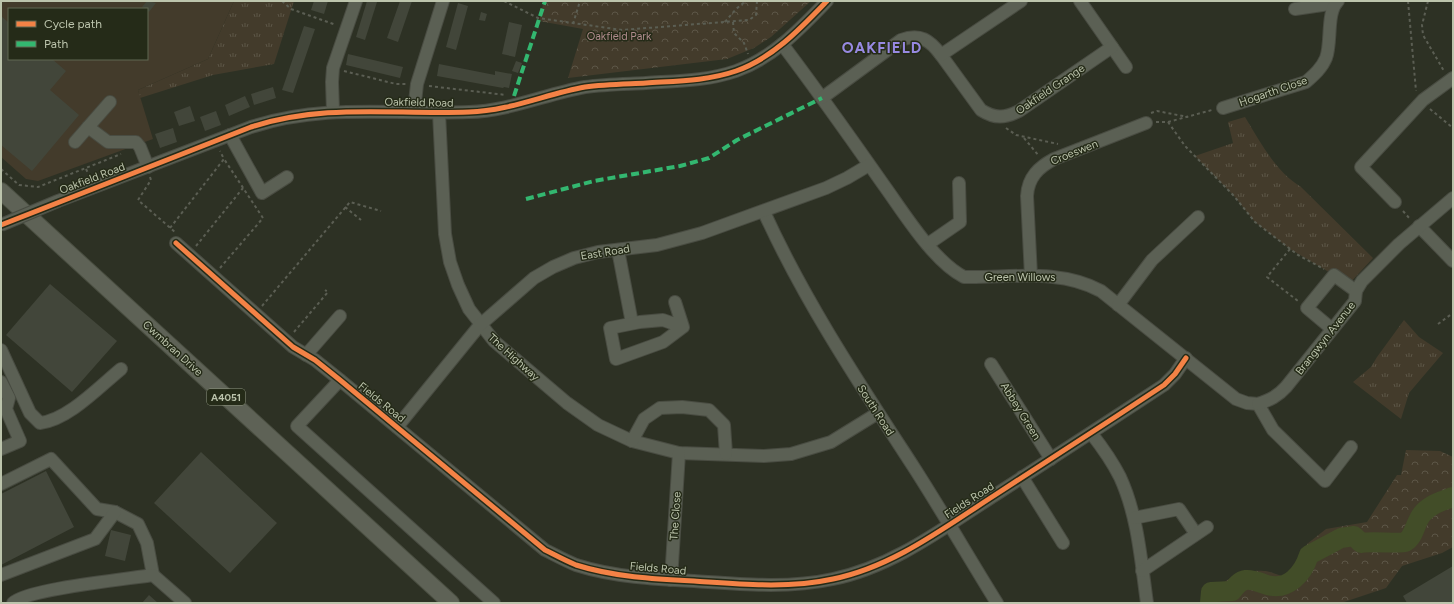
<svg xmlns="http://www.w3.org/2000/svg" width="1454" height="604" font-family="Figtree,sans-serif">
<defs>
<pattern id="grass-tufts" width="24" height="20" patternUnits="userSpaceOnUse"><rect width="24" height="20" fill="#433b2b"/><path d="M3 7l-1-3M5 7V3M7 7l1-3M15 17l-1-3M17 17v-4M19 17l1-3" fill="none" stroke="#5c5647"/></pattern>
<pattern id="forest-crowns" width="20" height="18" patternUnits="userSpaceOnUse"><rect width="20" height="18" fill="#433b2b"/><path d="M2 6a3 3 0 1 1 6 0M12 15a3 3 0 1 1 6 0" fill="none" stroke="#5c5647"/></pattern>
</defs>
<rect width="100%" height="100%" fill="#2d3124"/>
<g fill="url(#grass-tufts)">
<polygon points="234,1 294,1 274,64 213,75 140,98 138,90 208,59"/>
<path d="M 1245,117 C 1260,142 1276,172 1301,187 L 1373,258 L 1349,284 L 1290,249 L 1255,222 L 1234,196 L 1195,156 L 1233,143 L 1228,122 Z"/>
<polygon points="1404,320 1419,337 1443,353 1409,393 1401,419 1353,382 1371,367 1377,357"/>
</g>
<g fill="url(#forest-crowns)">
<polygon points="544,1 811,1 771,37 754,48 727,59 568,78 583,29 539,21"/>
<path d="M 1406,450 L 1440,451 L 1453,457 L 1453,547 L 1442,553 L 1402,566 L 1386,588 L 1341,603 L 1208,603 L 1207,598 C 1222,581 1240,569 1264,571 C 1271,571 1280,576 1288,578 L 1303,561 L 1307,544 L 1326,529 L 1367,522 L 1397,475 L 1401,475 Z"/>
</g>
<path fill="#433b2b" fill-rule="evenodd" d="M 1,1 L 234,1 L 208,59 L 138,90 L 153,139 L 38,181 L 26,179 L 1,157 ZM 9,9 L 147,9 L 147,59 L 9,59 Z"/>
<g fill="none" stroke-linecap="round" stroke-linejoin="round">
<path stroke="#424d28" stroke-width="20" d="M 1210,603 L 1211,592 L 1232,591 C 1235,587 1239,581 1246,580 C 1253,579 1260,583 1267,585 C 1288,591 1303,574 1309,555 L 1341,538 L 1354,536 L 1361,543 C 1371,541 1401,544 1405,542 C 1415,537 1415,521 1423,513 C 1431,504 1442,501 1453,497"/>
</g>
<g fill="#42463a">
<polygon points="147,1 156,3 149,12 147,9 142,7"/>
<polygon points="314,1 328,1 324,14 311,10"/>
<polygon points="367,1 377,2 365,40 356,37"/>
<polygon points="400,1 412,1 398,42 387,38"/>
<polygon points="458,3 468,6 456,50 446,47"/>
<polygon points="481,12 487,14 485,21 479,20"/>
<polygon points="1,16 9,23 9,59 52,59 66,71 50,90 79,115 32,171 1,145"/>
<polygon points="509,22 522,25 515,57 502,54"/>
<polygon points="304,26 315,29 293,93 282,90"/>
<polygon points="348,54 403,67 400,78 346,65"/>
<polygon points="516,61 522,63 518,73 512,71"/>
<polygon points="439,64 495,75 495,71 512,74 509,88 504,87 503,88 437,76"/>
<polygon points="273,87 276,98 254,105 251,94"/>
<polygon points="245,96 250,107 229,116 225,105"/>
<polygon points="190,106 195,121 179,126 174,112"/>
<polygon points="216,111 221,125 205,131 200,117"/>
<polygon points="173,128 177,142 160,148 155,134"/>
<polygon points="50,284 117,341 72,392 6,335"/>
<polygon points="201,452 277,523 230,573 154,503"/>
<polygon points="46,471 74,527 1,565 1,494"/>
<polygon points="111,530 131,535 125,561 105,556"/>
<polygon points="1453,566 1453,603 1407,603 1403,596"/>
<polygon points="149,595 158,603 142,603"/>
</g>
<g fill="none" stroke-linecap="round" stroke-linejoin="round">
<g stroke="#494c42" stroke-width="14">
<g id="minor">
<polyline points="1080,1 1126,67"/>
<polyline points="1295,9 1336,3"/>
<path d="M 782,44 C 817,90 850,137 883,184 C 904,213 933,261 964,277 C 1010,278 1059,268 1101,291 L 1236,399 L 1247,403 L 1258,404 L 1273,430 L 1325,481 L 1351,447"/>
<path d="M 941,55 L 981,110 C 995,119 1005,118 1019,111 L 1112,47"/>
<path d="M 822,98 L 901,40 C 920,33 930,40 941,55 L 1021,1"/>
<path d="M 1223,108 L 1306,82 C 1314,75 1322,68 1326,58 C 1332,43 1326,12 1338,1"/>
<polyline points="333,111 332,82 333,68 356,1"/>
<polyline points="414,111 417,84 443,1"/>
<polyline points="439,113 445,234 450,262 458,285 469,309 494,341 567,403 598,425 632,441 679,453 764,456 791,454 831,442 878,413"/>
<polyline points="88,127 108,142 136,142 140,147 148,167"/>
<polyline points="230,135 262,193 287,177"/>
<polyline points="75,142 110,102"/>
<path d="M 58,201 L 251,127 C 326,103 392,115 469,112 C 509,111 546,94 585,87 C 605,84 626,84 646,83 C 676,81 707,81 736,71 C 773,58 801,28 827,1"/>
<polyline points="1395,202 1361,167 1423,100 1453,78"/>
<path d="M 764,212 C 805,302 859,383 913,466 C 942,511 969,558 997,603"/>
<polyline points="1419,226 1453,261"/>
<path d="M 176,243 L 293,347 L 315,360 L 340,380 L 545,550 C 555,555 566,561 576,565 C 614,577 654,579 694,581 C 739,584 788,589 833,579 C 893,567 945,527 995,495 C 1052,458 1108,422 1164,385 L 1175,374 L 1186,358"/>
<polyline points="928,244 960,222 959,183"/>
<polyline points="618,250 632,323"/>
<path d="M 1031,276 L 1027,196 C 1028,177 1039,167 1054,159 L 1146,123"/>
<polyline points="675,302 683,327 663,342 616,359 610,328 640,322 663,320 683,327"/>
<polyline points="1118,305 1152,260 1198,217"/>
<polyline points="1332,329 1307,308 1334,275 1356,291"/>
<path d="M 1,350 L 30,413 L 40,423 C 68,420 99,387 121,369"/>
<polyline points="306,355 340,316"/>
<polyline points="991,364 1051,459"/>
<polyline points="340,380 297,426 494,603"/>
<polyline points="1,382 9,398 6,409 20,441 1,449"/>
<path d="M 1258,404 C 1270,400 1278,396 1286,387 L 1355,301 L 1356,291 L 1362,281 L 1399,244 L 1453,198"/>
<polyline points="397,427 480,325 534,278 553,267 574,258 598,252 657,245 702,233 826,188 847,178 869,165"/>
<path d="M 1091,433 C 1102,447 1112,461 1120,477 C 1138,516 1141,561 1147,603"/>
<polyline points="632,441 644,419 660,408 682,407 709,410 724,425 726,454"/>
<polyline points="1022,477 1063,543"/>
<polyline points="1,484 51,459 97,509 115,512 138,524 147,543 153,575"/>
<polyline points="1134,518 1179,509 1196,534"/>
<polyline points="1142,571 1207,527"/>
<polyline points="1,575 95,539 115,512"/>
<polyline points="671,580 679,453"/>
<path d="M 13,603 C 26,589 128,579 153,575 L 185,603"/>
</g>
</g>
<g stroke="#4a4e41" stroke-width="18">
<polyline id="major" points="1,191 451,603"/>
</g>
<g stroke="#5b5e53" stroke-width="2" stroke-dasharray="3 3" stroke-linecap="butt">
<polyline points="282,1 291,9 336,25"/>
<polyline points="504,1 538,18 622,30 749,20 756,15 757,1"/>
<polyline points="1408,1 1416,91"/>
<polyline points="1428,1 1422,25 1423,35 1444,71"/>
<polyline points="725,22 736,9 746,1"/>
<polyline points="733,22 734,33 744,43 748,54"/>
<polyline points="573,24 580,1"/>
<polyline points="344,71 396,84 406,84"/>
<polyline points="429,86 506,95"/>
<polyline points="1430,109 1453,128"/>
<polyline points="1151,113 1157,111 1188,117"/>
<polyline points="1156,122 1168,122 1212,110"/>
<polyline points="1168,122 1185,146 1234,196 1255,222 1298,255 1324,269"/>
<polyline points="1006,128 1016,135 1058,144"/>
<polyline points="1024,138 1039,156"/>
<polyline points="1,169 19,185 38,187 121,154"/>
<polyline points="86,169 90,177"/>
<polyline points="150,177 151,180 138,200 175,232"/>
<polyline points="345,207 361,220"/>
<polyline points="1403,211 1410,219"/>
<polyline points="170,228 224,159 220,151"/>
<polyline points="196,246 243,188"/>
<polyline points="1290,249 1267,277 1298,301"/>
<polyline points="220,268 263,218 224,159"/>
<polyline points="262,306 350,202 381,211"/>
<polyline points="1438,324 1453,313"/>
<polyline points="294,332 328,292 325,290"/>
</g>
<use href="#minor" stroke="#5b6054" stroke-width="12"/>
<use href="#major" stroke="#5e6256" stroke-width="16"/>
<g stroke="#494c42" stroke-width="14" stroke-linecap="butt">
<polyline id="minor-bridge" points="1,225 58,201"/>
</g>
<use href="#minor-bridge" stroke="#5b6054" stroke-width="12"/>
<g stroke="#33b770" stroke-width="4" stroke-dasharray="8 4" stroke-linecap="butt">
<polyline points="514,96 545,1"/>
<polyline points="526,199 594,181 680,166 709,158 737,140 822,98"/>
</g>
<g stroke="#252b18" stroke-width="8">
<g id="cycleway">
<path d="M 1,225 L 251,127 C 326,103 392,115 469,112 C 509,111 546,94 585,87 C 605,84 626,84 646,83 C 676,81 707,81 736,71 C 773,58 801,28 827,1"/>
<path d="M 176,243 L 293,347 L 315,360 L 340,380 L 545,550 C 555,555 566,561 576,565 C 614,577 654,579 694,581 C 739,584 788,589 833,579 C 893,567 945,527 995,495 C 1052,458 1108,422 1164,385 L 1175,374 L 1186,358"/>
</g>
</g>
<use href="#cycleway" stroke="#f48246" stroke-width="5"/>
</g>
<g text-anchor="middle" stroke-width="3" stroke-linejoin="round" paint-order="stroke">
<rect fill="#252b18" stroke="#8f9680" stroke-width="1" x="207" y="389" width="38" height="16" rx="3"/>
<g font-size="10" font-weight="bold" fill="#bcc4ac">
<text x="226" y="401">A4051</text>
</g>
<g font-size="11" fill="#af8b8c" stroke="#252b18">
<text x="619" y="40">Oakfield Park</text>
</g>
<g font-size="11" fill="#bcc4ac" stroke="#252b18">
<text transform="translate(1050 89) rotate(-34)" y="4">Oakfield Grange</text>
<text transform="translate(1273 91) rotate(-19)" y="4">Hogarth Close</text>
<text transform="translate(419 102) rotate(1)" y="4">Oakfield Road</text>
<text transform="translate(1074 152) rotate(-22)" y="4">Croeswen</text>
<text transform="translate(92 178) rotate(-21)" y="4">Oakfield Road</text>
<text transform="translate(605 252) rotate(-9)" y="4">East Road</text>
<text x="1020" y="281">Green Willows</text>
<text transform="translate(1325 338) rotate(-52)" y="4">Brangwyn Avenue</text>
<text transform="translate(173 348) rotate(42)" y="4">Cwmbran Drive</text>
<text transform="translate(514 357) rotate(42)" y="4">The Highway</text>
<text transform="translate(382 402) rotate(39)" y="4">Fields Road</text>
<text transform="translate(876 410) rotate(57)" y="4">South Road</text>
<text transform="translate(1021 411) rotate(58)" y="4">Abbey Green</text>
<text transform="translate(969 500) rotate(-33)" y="4">Fields Road</text>
<text transform="translate(675 516) rotate(-86)" y="4">The Close</text>
<text transform="translate(658 568) rotate(5)" y="4">Fields Road</text>
</g>
<g font-size="15" font-weight="bold" letter-spacing="1" fill="#9789e1" stroke="#252b18">
<text x="882" y="53">OAKFIELD</text>
</g>
</g>
<rect width="1454" height="604" fill="none" stroke="#bcc4ac" stroke-width="4"/>
<rect x="8" y="8" width="140" height="52" fill="#252b18" stroke="#616853"/>
<rect x="16" y="21" width="20" height="6" fill="#f48246" stroke="#616853"/>
<text x="44" y="28" font-size="12" fill="#bcc4ac">Cycle path</text>
<rect x="16" y="41" width="20" height="6" fill="#33b770" stroke="#616853"/>
<text x="44" y="48" font-size="12" fill="#bcc4ac">Path</text>
</svg>
